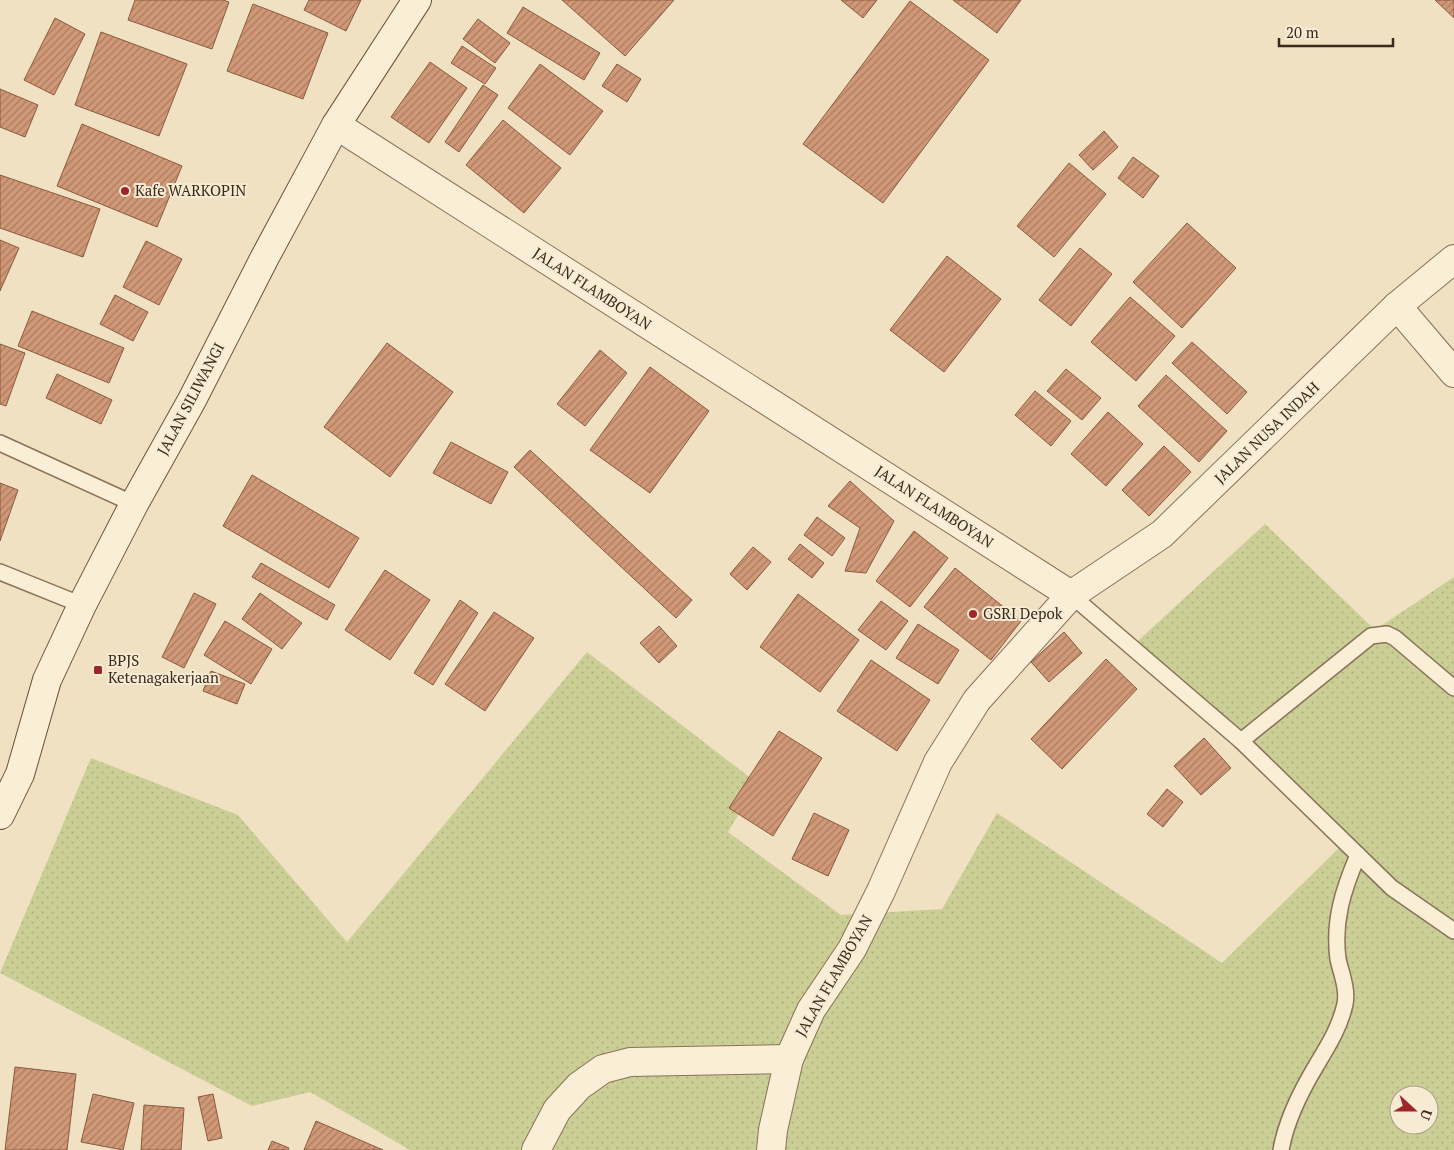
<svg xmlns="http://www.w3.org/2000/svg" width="1454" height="1150" font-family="'PT Serif',serif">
<defs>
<pattern id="grass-dots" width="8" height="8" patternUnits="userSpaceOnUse" patternTransform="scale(1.25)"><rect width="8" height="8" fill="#cbcf96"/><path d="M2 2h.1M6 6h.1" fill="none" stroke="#afb281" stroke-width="1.8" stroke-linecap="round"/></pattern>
<pattern id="building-hatch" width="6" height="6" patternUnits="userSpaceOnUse" patternTransform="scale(1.25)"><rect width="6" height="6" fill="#d09877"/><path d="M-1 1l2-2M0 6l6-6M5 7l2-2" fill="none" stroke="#aa7c61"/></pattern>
</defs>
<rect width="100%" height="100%" fill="#f0e1c3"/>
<path fill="url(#grass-dots)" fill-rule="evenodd" d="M 1265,524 L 1375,630 L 1454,577 L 1454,1150 L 410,1150 L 310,1092 L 252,1106 L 0,973 L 91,758 L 238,815 L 347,942 L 587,652 L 757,783 L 728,832 L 841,915 L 942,909 L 997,813 L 1222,963 L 1346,841 L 1128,650 ZM 1399,1095 L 1429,1095 L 1429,1125 L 1399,1125 Z"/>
<g fill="url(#building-hatch)" stroke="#8b593d">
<polygon points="135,0 223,0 229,2 212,49 128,20"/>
<polygon points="309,0 361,0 346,31 304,10"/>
<polygon points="562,0 674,0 625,56"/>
<polygon points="841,0 877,0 863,18"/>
<polygon points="953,0 1021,0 997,33"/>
<polygon points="1435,0 1454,0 1454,18"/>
<polygon points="910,1 989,60 883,203 803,144"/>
<polygon points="253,4 328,33 303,99 227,71"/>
<polygon points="523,7 600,53 584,80 507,33"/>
<polygon points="55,18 85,34 54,95 24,80"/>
<polygon points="478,19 510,43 495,63 463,39"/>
<polygon points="101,32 187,64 159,136 75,105"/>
<polygon points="462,46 496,68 485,84 451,63"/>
<polygon points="430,62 467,88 429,143 391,117"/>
<polygon points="540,64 603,111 570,155 508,108"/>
<polygon points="617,64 641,79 627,102 602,86"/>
<polygon points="483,85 498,95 459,152 445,142"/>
<polygon points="0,89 38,105 25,137 0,127"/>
<polygon points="503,120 561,168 524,213 466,165"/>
<polygon points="82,124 182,166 157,227 57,186"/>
<polygon points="1104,131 1118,147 1093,170 1079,155"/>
<polygon points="1133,157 1159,176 1143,198 1118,178"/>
<polygon points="1069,163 1106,194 1054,257 1017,226"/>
<polygon points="0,175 100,209 83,257 0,228"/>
<polygon points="1187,223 1236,268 1182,328 1133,282"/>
<polygon points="0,240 19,248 0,291"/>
<polygon points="146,241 182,259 159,305 123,287"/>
<polygon points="1080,248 1112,274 1071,326 1039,300"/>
<polygon points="947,256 1001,299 944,372 890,330"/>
<polygon points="115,295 148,312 133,341 100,324"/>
<polygon points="1130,297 1175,336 1136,381 1091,342"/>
<polygon points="32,311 124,348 109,383 18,346"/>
<polygon points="1192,342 1247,392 1227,414 1172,363"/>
<polygon points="387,343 453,392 390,477 324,427"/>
<polygon points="0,344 25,353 6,406 0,404"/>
<polygon points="600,350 627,373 585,426 557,404"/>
<polygon points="650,367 709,411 650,493 590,450"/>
<polygon points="1066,369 1101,398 1082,420 1047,391"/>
<polygon points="57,374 112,400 101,424 46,398"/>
<polygon points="1166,375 1227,431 1199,462 1138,406"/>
<polygon points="1035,391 1071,421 1051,446 1015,415"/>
<polygon points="1108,412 1143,444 1106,486 1071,454"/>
<polygon points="451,442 508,472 491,504 433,473"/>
<polygon points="1164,446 1191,472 1149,516 1122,490"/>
<polygon points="530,450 692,600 676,618 514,467"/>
<polygon points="252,475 359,538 329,588 223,526"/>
<polygon points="850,481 894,521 866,573 845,571 860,528 828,506"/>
<polygon points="0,483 18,490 0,541"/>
<polygon points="817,517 845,538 832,556 804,535"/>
<polygon points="914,531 948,558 910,607 876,581"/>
<polygon points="800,544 824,563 812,578 788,559"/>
<polygon points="753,547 771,562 747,590 730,574"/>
<polygon points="261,563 335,605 327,620 252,577"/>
<polygon points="955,568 1021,621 991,660 924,607"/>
<polygon points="385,570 430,600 390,660 345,630"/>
<polygon points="194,593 216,604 184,668 162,657"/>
<polygon points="260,593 302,623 282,649 242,619"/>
<polygon points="798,594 859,640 820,692 760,647"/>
<polygon points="460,600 478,613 433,685 414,673"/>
<polygon points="881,601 908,621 886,650 858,630"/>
<polygon points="494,612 534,638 485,711 445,684"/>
<polygon points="225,621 272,649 251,684 204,655"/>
<polygon points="918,624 959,650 938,684 896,658"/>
<polygon points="659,626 677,646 659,663 640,643"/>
<polygon points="1064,632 1082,653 1049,682 1031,662"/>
<polygon points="1106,659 1137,689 1062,769 1031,739"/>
<polygon points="871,660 930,700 897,751 837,711"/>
<polygon points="211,671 245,684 237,704 203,691"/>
<polygon points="779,731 822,758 773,836 729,808"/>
<polygon points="1204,738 1231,768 1201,795 1174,766"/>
<polygon points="1167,789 1183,802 1163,827 1147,814"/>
<polygon points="814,813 849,830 828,876 792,859"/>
<polygon points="15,1067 76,1074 67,1150 5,1150"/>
<polygon points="93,1094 134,1103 123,1150 81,1142"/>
<polygon points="213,1094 222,1138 208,1141 198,1097"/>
<polygon points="144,1105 184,1108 181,1150 141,1150"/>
<polygon points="316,1121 383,1150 304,1150"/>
<polygon points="272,1141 289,1148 288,1150 268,1150"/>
</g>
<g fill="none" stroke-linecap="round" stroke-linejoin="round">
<g stroke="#8b7159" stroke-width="18">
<g id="service">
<polyline points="0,443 134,504"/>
<polyline points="0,572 82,605"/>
<polyline points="1071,595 1241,741 1392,888 1454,931"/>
<polyline points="1241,741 1371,636 1387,634 1395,638 1454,688"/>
<path d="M 1281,1150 C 1286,1121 1301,1091 1316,1066 C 1328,1046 1340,1027 1345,1004 C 1348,989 1341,973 1338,959 C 1333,921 1343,890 1358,855"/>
</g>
</g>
<g stroke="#8b7159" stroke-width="30">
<g id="minor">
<polyline points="336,125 1071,595"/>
<polyline points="1397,306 1454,373"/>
<polyline points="536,1150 557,1110 579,1086 603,1069 630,1062 789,1059"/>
<polyline points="771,1150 773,1130 789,1059 811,1010 852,949 881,891 938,762 977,700 1071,595 1162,534 1397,306 1454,259"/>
</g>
</g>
<g stroke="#6d523c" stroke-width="30">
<polyline id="secondary" points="0,815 20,774 47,680 82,605 134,504 192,400 265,257 336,125 417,0"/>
</g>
<use href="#service" stroke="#faeed6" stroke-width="15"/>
<use href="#minor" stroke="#faeed6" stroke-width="28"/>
<use href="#secondary" stroke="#faeed6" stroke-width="28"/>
</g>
<g fill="#9d262c" stroke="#f7ebd3" stroke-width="2">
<circle cx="125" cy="191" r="5"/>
<circle cx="973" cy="614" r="5"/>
<rect x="93" y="665" width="10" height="10" rx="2.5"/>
</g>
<g text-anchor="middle" stroke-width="4" stroke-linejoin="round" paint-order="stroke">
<g font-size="15" fill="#3a2a1d" stroke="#f7ebd3" text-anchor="start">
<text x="135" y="196">Kafe WARKOPIN</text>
<text x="983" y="619">GSRI Depok</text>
<text x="108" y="666">BPJS<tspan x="108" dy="17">Ketenagakerjaan</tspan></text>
</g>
<g font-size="15" fill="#3a2a1d" stroke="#f7ebd3">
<text transform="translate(592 289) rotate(33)" y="5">JALAN FLAMBOYAN</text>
<text transform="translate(191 399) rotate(-62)" y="5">JALAN SILIWANGI</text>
<text transform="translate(1267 433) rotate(-44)" y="5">JALAN NUSA INDAH</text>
<text transform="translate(934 507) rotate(33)" y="5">JALAN FLAMBOYAN</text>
<text transform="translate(834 976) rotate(-60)" y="5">JALAN FLAMBOYAN</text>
</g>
</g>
<g transform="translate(1414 1110) rotate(111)"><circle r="24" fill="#f7ebd3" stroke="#ab9e8a"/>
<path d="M0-4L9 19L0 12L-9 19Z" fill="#9d262c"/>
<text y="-8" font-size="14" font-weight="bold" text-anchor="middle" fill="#3a2a1d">U</text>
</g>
<path d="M1279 38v8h114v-8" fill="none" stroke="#3a2a1d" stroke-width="2.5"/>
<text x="1286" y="38" font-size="15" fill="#3a2a1d" stroke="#f7ebd3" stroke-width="4" paint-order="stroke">20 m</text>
</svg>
